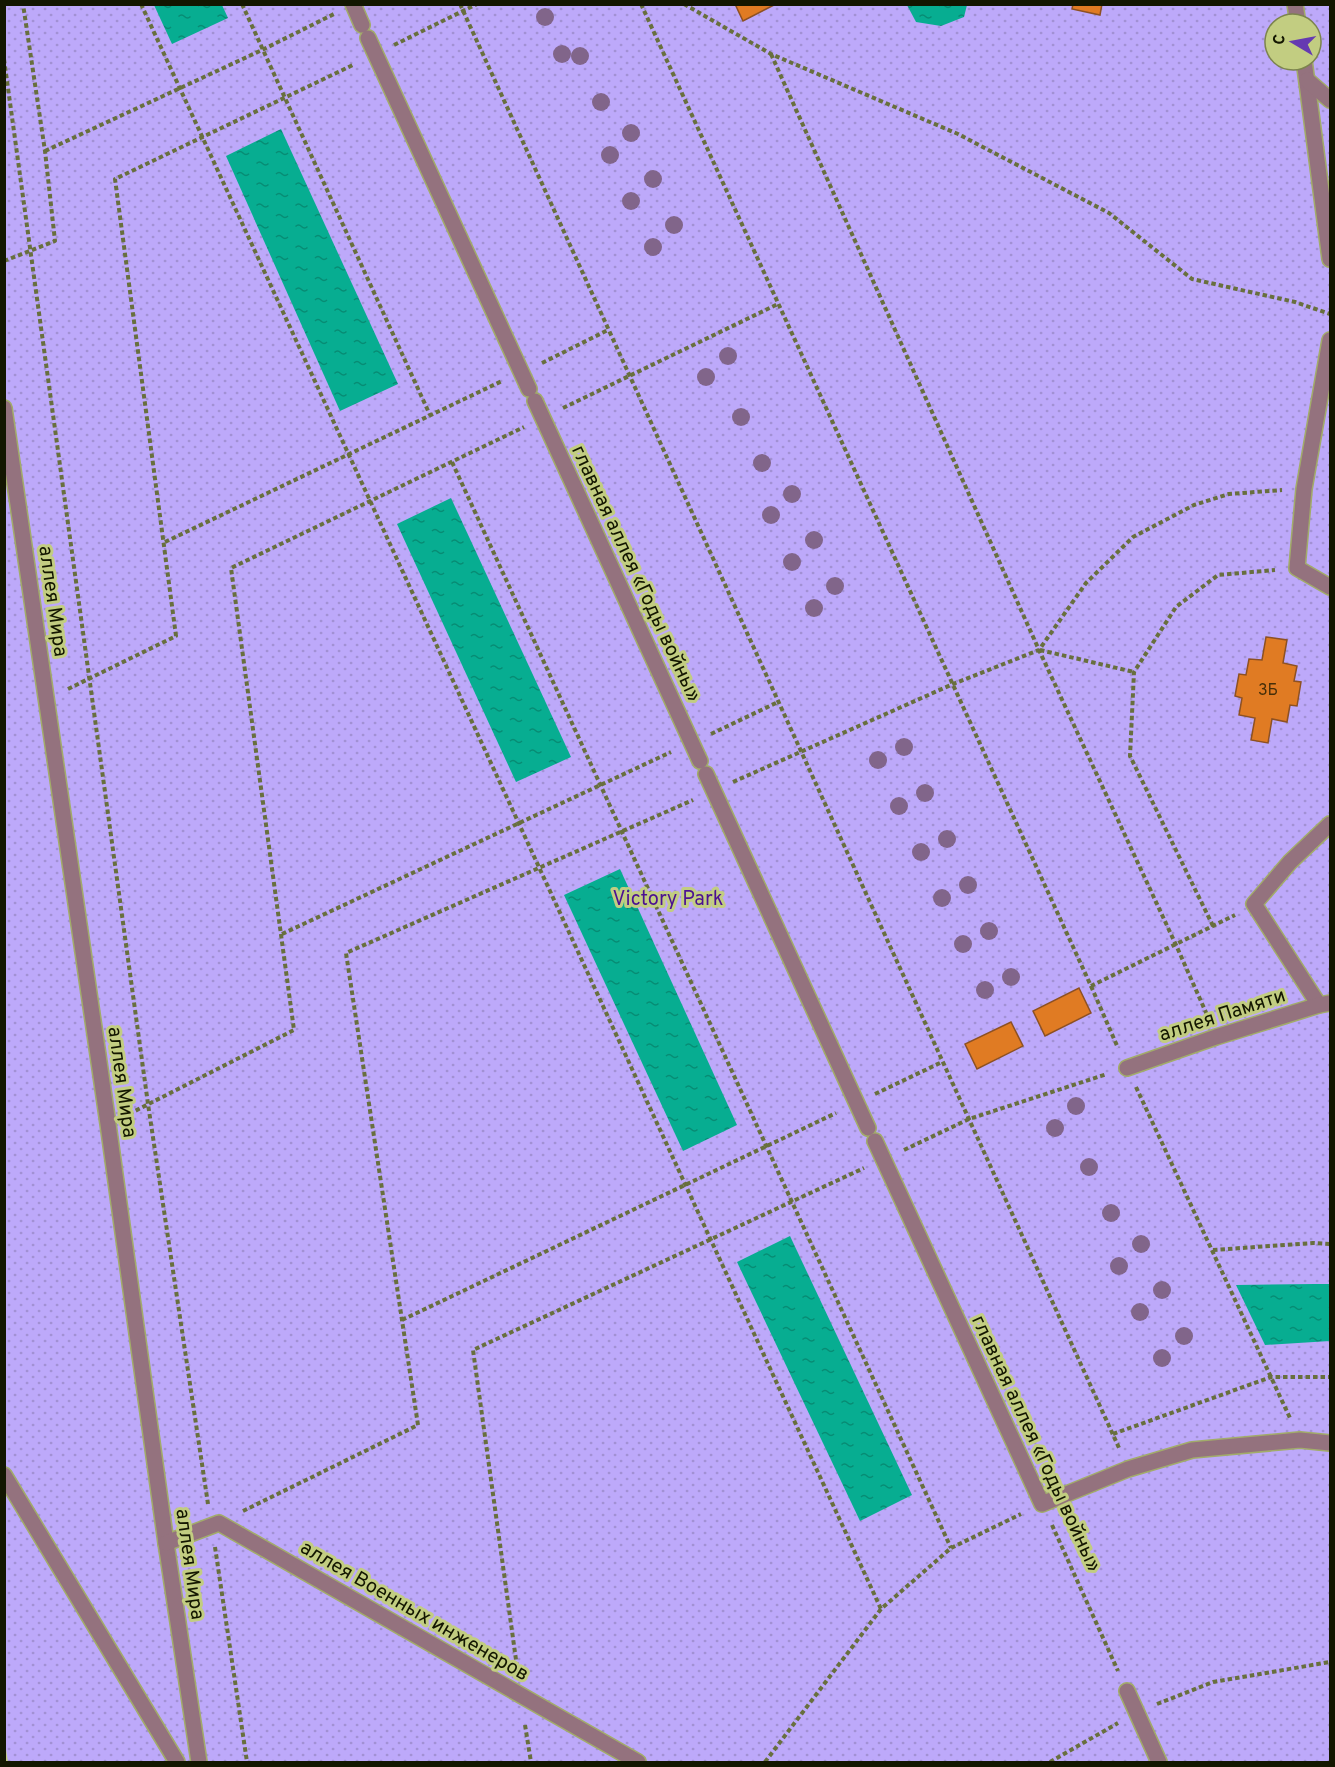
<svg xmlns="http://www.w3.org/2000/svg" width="1335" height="1767" font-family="Overpass,sans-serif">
<defs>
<pattern id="park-dots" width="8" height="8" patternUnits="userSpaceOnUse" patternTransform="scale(1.5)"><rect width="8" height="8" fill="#bda9fa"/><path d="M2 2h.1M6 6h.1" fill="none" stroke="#a291d4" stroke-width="1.8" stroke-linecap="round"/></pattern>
<pattern id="water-ripples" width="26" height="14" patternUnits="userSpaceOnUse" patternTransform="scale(1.5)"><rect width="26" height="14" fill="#07ad91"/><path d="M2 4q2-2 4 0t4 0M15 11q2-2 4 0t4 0" fill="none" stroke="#078c74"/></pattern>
</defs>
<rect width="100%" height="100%" fill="#c2cd81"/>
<path fill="url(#park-dots)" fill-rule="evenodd" d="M 4,5 L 1330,5 L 1330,1762 L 8,1762 L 4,1736 ZM 1275,24 L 1311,24 L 1311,60 L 1275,60 Z"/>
<g fill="url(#water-ripples)">
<polygon points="154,5 222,5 228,18 172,44"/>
<polygon points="907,5 967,5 964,17 941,26 916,22"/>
<polygon points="281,129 398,384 340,411 226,156"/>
<polygon points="451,498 571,757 516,782 397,524"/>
<polygon points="620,869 737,1125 683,1151 564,895"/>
<polygon points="790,1236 912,1495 860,1521 737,1262"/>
<polygon points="1315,1284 1330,1284 1330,1341 1265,1345 1236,1285"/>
</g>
<g fill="#e07b23" stroke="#8d5123" stroke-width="1.5">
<polygon points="735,4 773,4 774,5 743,21"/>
<polygon points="1073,4 1102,4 1100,15 1072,9"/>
<polygon points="1266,637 1287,640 1283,663 1297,666 1294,681 1301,682 1297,706 1290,705 1287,722 1272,719 1268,743 1251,740 1255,718 1239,715 1242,698 1235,696 1239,674 1246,675 1249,659 1262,660"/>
<polygon points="1079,988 1091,1013 1045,1036 1033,1011"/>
<polygon points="1011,1022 1023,1046 977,1069 965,1044"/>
</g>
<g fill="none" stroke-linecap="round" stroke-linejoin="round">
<g stroke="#a2ac6a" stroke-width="18">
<g id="minor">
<polyline points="353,4 362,25"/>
<polyline points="1295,4 1298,24"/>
<polyline points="368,38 529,389"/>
<polyline points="1304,60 1330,259"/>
<polyline points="1307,80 1330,100"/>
<polyline points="1330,340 1304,489 1297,568 1330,587"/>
<polyline points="535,401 700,761"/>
<polyline points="4,408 108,1124 166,1543 199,1762"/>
<polyline points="706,774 868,1128"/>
<polyline points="1319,1005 1254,904 1290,862 1330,824"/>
<polyline points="1127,1068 1216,1037 1319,1005 1330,1003"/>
<polyline points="875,1141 1042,1504 1128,1469 1192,1450 1300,1440 1330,1443"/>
<polyline points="4,1475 177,1762"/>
<polyline points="166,1543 219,1523 638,1762"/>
<polyline points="1127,1691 1159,1762"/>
</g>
</g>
<g stroke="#686f3e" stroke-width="4" stroke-dasharray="4.5 3" stroke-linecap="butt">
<polyline points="141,4 881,1609"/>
<polyline points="242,4 430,415"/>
<polyline points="460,4 1120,1450"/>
<polyline points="641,4 1091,986 1235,915"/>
<polyline points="684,4 771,54 958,134 1109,213 1192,279 1295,302 1330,314"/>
<polyline points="394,45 477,4"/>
<polyline points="771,54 1039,650 1176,945 1208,1017"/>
<polyline points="4,59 148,1104 208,1504"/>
<polyline points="45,151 262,50 334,14"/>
<polyline points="4,261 55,241 45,151 23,4"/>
<polyline points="542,363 608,330"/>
<polyline points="563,408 778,304"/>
<polyline points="452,462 951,1548"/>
<polyline points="165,542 502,381"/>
<polyline points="1040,650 1134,672"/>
<polyline points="68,689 176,636 115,179 355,64"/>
<polyline points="711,734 778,702"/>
<polyline points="733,782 953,684 1039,650 1086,583 1133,537 1194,505 1229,494 1282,490"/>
<polyline points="1213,926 1130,756 1134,672 1176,607 1218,575 1275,570"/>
<polyline points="282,934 671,752"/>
<polyline points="1091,986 1118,1048"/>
<polyline points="1136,1087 1290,1418"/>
<polyline points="875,1094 942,1062"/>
<polyline points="129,1114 294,1030 231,568 524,427"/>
<polyline points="904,1150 969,1119 1107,1074"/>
<polyline points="1213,1250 1313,1243 1330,1244"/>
<polyline points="402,1320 836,1113"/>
<polyline points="1113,1434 1271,1377 1330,1377"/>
<polyline points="243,1511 418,1425 346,953 693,800"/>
<polyline points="1052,1525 1118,1671"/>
<polyline points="215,1547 247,1762"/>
<polyline points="517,1667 473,1350 864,1168"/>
<polyline points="1157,1704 1213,1682 1330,1662"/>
<polyline points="525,1725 531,1762"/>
<polyline points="765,1762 881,1609 951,1548 1021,1514"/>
<polyline points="1050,1762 1118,1723"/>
</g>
<use href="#minor" stroke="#94727e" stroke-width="15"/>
</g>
<g fill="#81658a">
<circle cx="545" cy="17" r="9"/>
<circle cx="562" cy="54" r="9"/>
<circle cx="580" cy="56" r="9"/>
<circle cx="601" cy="102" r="9"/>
<circle cx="631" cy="133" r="9"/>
<circle cx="610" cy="155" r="9"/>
<circle cx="653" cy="179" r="9"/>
<circle cx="631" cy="201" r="9"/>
<circle cx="674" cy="225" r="9"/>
<circle cx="653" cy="247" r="9"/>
<circle cx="728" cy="356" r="9"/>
<circle cx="706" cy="377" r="9"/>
<circle cx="741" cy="417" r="9"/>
<circle cx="762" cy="463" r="9"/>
<circle cx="792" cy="494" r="9"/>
<circle cx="771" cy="515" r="9"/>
<circle cx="814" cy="540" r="9"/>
<circle cx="792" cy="562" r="9"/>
<circle cx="835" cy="586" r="9"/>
<circle cx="814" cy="608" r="9"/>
<circle cx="904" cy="747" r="9"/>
<circle cx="878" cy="760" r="9"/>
<circle cx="925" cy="793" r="9"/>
<circle cx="899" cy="806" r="9"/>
<circle cx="947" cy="839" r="9"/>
<circle cx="921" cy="852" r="9"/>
<circle cx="968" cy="885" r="9"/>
<circle cx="942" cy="898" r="9"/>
<circle cx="989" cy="931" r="9"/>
<circle cx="963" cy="944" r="9"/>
<circle cx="1011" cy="977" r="9"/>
<circle cx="985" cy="990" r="9"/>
<circle cx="1076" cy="1106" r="9"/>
<circle cx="1055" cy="1128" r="9"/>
<circle cx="1089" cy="1167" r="9"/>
<circle cx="1111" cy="1213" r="9"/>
<circle cx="1141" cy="1244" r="9"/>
<circle cx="1119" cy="1266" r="9"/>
<circle cx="1162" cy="1290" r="9"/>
<circle cx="1140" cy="1312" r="9"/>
<circle cx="1184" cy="1336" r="9"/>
<circle cx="1162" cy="1358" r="9"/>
</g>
<g text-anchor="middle" stroke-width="6" stroke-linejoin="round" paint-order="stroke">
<g font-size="16" fill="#462f09">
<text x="1268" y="695">3Б</text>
</g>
<g font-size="20" fill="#131600" stroke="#c2cd81">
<text transform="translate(637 573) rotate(65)" y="7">главная аллея «Годы войны»</text>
<text transform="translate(54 601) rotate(82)" y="7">аллея Мира</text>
<text transform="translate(1222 1014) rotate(-18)" y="7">аллея Памяти</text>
<text transform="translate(123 1082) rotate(82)" y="7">аллея Мира</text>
<text transform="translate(1037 1443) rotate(65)" y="7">главная аллея «Годы войны»</text>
<text transform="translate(191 1564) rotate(82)" y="7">аллея Мира</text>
<text transform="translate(415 1610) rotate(30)" y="7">аллея Военных инженеров</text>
</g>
<g font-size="20" fill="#4b1092" stroke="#c2cd81">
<text x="668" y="905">Victory Park</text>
</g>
</g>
<rect width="1335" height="1767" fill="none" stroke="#131600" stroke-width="12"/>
<g transform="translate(1293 42) rotate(280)"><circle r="28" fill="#c2cd81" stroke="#7c844d" stroke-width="1.5"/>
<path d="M0-4.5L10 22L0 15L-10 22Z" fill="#653ab1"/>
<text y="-9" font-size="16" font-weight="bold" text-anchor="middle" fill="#131600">С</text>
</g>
</svg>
